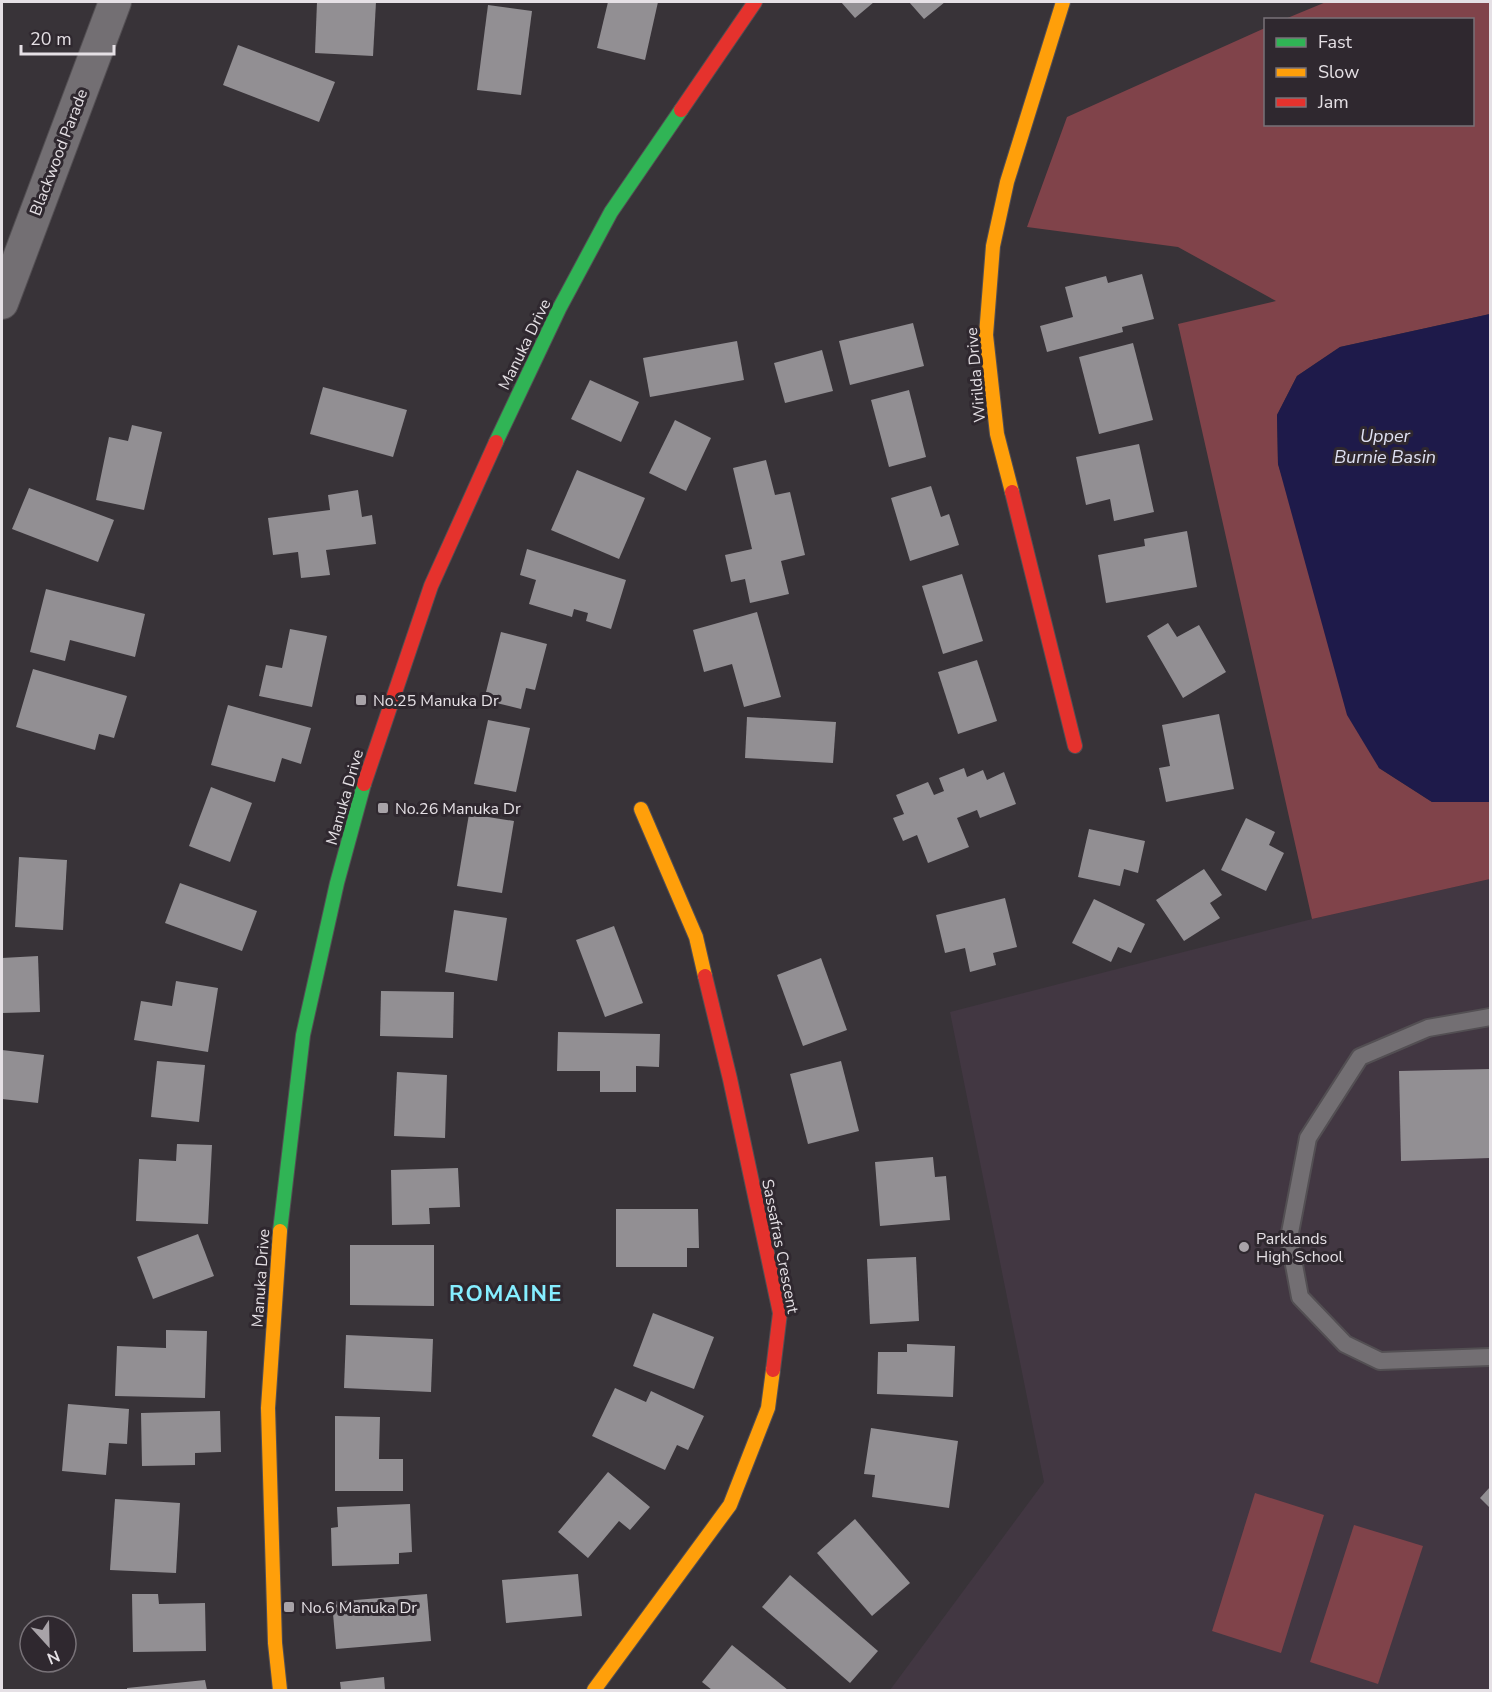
<svg xmlns="http://www.w3.org/2000/svg" width="1492" height="1692" font-family="'Nunito Sans',sans-serif">
<rect width="100%" height="100%" fill="#383338"/>
<polygon fill="#423742" points="1490,879 1490,1690 890,1690 1044,1482 950,1012 1312,919"/>
<g fill="#80434a">
<polygon points="1326,2 1490,2 1490,314 1340,347 1297,376 1277,415 1278,464 1379,768 1432,802 1490,802 1490,879 1312,919 1178,324 1276,301 1178,247 1027,227 1067,117 1265,28 1266,124 1472,124 1472,20 1285,19"/>
<polygon points="1255,1493 1324,1515 1281,1653 1212,1631"/>
<polygon points="1354,1525 1423,1546 1378,1684 1310,1662"/>
</g>
<polygon fill="#1e1a4a" points="1490,314 1490,802 1432,802 1379,768 1347,715 1278,464 1277,415 1297,376 1340,347"/>
<g fill="#928f93">
<polygon points="317,2 376,2 373,56 315,53"/>
<polygon points="608,2 658,2 645,60 597,48"/>
<polygon points="841,2 874,2 855,18"/>
<polygon points="909,2 945,2 924,19"/>
<polygon points="488,5 532,11 521,95 477,90"/>
<polygon points="238,45 335,82 319,122 223,85"/>
<polygon points="1142,274 1154,319 1122,327 1123,332 1047,352 1040,326 1073,317 1065,287 1106,276 1108,283"/>
<polygon points="913,323 924,366 850,385 839,341"/>
<polygon points="737,341 744,380 650,397 643,358"/>
<polygon points="1133,343 1153,420 1099,434 1079,357"/>
<polygon points="822,350 833,391 785,403 774,363"/>
<polygon points="590,380 639,402 621,442 571,419"/>
<polygon points="323,387 407,410 393,457 310,434"/>
<polygon points="909,390 926,457 889,467 871,400"/>
<polygon points="675,420 711,438 686,491 649,473"/>
<polygon points="132,425 162,432 144,510 96,500 109,437 128,441"/>
<polygon points="1139,444 1154,512 1114,521 1110,499 1086,505 1076,457"/>
<polygon points="766,460 775,495 790,492 805,555 781,561 789,594 750,603 745,579 731,582 725,555 752,549 733,468"/>
<polygon points="577,470 645,498 619,559 551,530"/>
<polygon points="931,486 941,517 949,514 959,545 910,561 891,498"/>
<polygon points="29,488 114,520 98,562 12,529"/>
<polygon points="358,490 362,517 372,515 376,544 326,550 330,575 301,578 298,552 273,555 268,518 330,510 328,495"/>
<polygon points="1187,531 1197,587 1106,603 1098,555 1145,546 1144,539"/>
<polygon points="527,549 626,580 611,629 586,621 588,613 574,609 572,617 529,604 536,580 520,575"/>
<polygon points="962,574 983,641 943,654 922,586"/>
<polygon points="46,589 145,614 135,657 70,640 65,661 30,652"/>
<polygon points="757,612 781,697 744,707 732,664 704,672 693,630"/>
<polygon points="1168,623 1177,637 1199,625 1226,672 1183,698 1147,636"/>
<polygon points="290,629 327,636 312,707 259,696 266,665 282,668"/>
<polygon points="501,632 547,644 535,690 526,688 521,709 484,700"/>
<polygon points="977,660 997,721 958,734 938,672"/>
<polygon points="33,669 127,696 114,738 99,734 95,750 16,727"/>
<polygon points="228,705 311,728 301,764 282,758 275,782 211,765"/>
<polygon points="1219,714 1234,789 1166,802 1159,768 1170,766 1162,725"/>
<polygon points="747,717 836,722 833,763 745,758"/>
<polygon points="488,720 530,728 516,792 474,784"/>
<polygon points="964,768 967,777 983,770 987,780 1004,772 1016,804 980,818 977,810 957,818 969,847 928,863 917,835 903,841 893,818 904,814 896,795 928,782 934,795 944,791 939,778"/>
<polygon points="211,787 252,803 230,862 189,846"/>
<polygon points="469,814 514,821 502,893 457,886"/>
<polygon points="1246,818 1275,832 1269,845 1284,853 1266,891 1221,870"/>
<polygon points="1089,829 1145,841 1138,873 1124,869 1120,886 1078,877"/>
<polygon points="19,857 67,860 63,930 15,927"/>
<polygon points="1204,869 1222,895 1210,903 1220,918 1184,941 1156,900"/>
<polygon points="180,883 257,911 242,951 165,923"/>
<polygon points="1005,898 1017,947 993,953 996,965 970,972 965,948 945,953 936,915"/>
<polygon points="1094,899 1145,924 1131,953 1118,947 1111,962 1072,943"/>
<polygon points="454,910 507,918 497,981 445,972"/>
<polygon points="614,926 643,1003 605,1017 576,940"/>
<polygon points="38,956 40,1012 2,1013 2,958"/>
<polygon points="821,958 847,1030 803,1046 777,975"/>
<polygon points="176,981 218,988 208,1052 134,1040 141,1001 172,1006"/>
<polygon points="381,991 454,992 453,1038 380,1036"/>
<polygon points="558,1032 660,1034 659,1067 636,1066 636,1092 600,1092 600,1071 557,1071"/>
<polygon points="2,1050 44,1055 38,1103 2,1099"/>
<polygon points="157,1061 205,1065 199,1122 151,1117"/>
<polygon points="841,1061 859,1131 808,1144 790,1074"/>
<polygon points="1490,1069 1490,1158 1401,1161 1399,1071"/>
<polygon points="397,1072 447,1075 445,1138 394,1136"/>
<polygon points="177,1144 212,1145 208,1224 136,1221 139,1159 176,1161"/>
<polygon points="933,1157 935,1177 946,1176 950,1220 880,1226 875,1162"/>
<polygon points="458,1168 460,1207 429,1208 430,1224 392,1225 391,1170"/>
<polygon points="616,1209 698,1209 699,1248 687,1248 687,1267 616,1267"/>
<polygon points="198,1234 214,1276 153,1299 137,1257"/>
<polygon points="350,1245 434,1245 434,1306 350,1305"/>
<polygon points="916,1257 919,1321 870,1324 867,1259"/>
<polygon points="653,1313 714,1337 694,1389 633,1366"/>
<polygon points="166,1330 207,1331 205,1398 115,1396 117,1346 166,1348"/>
<polygon points="346,1335 433,1339 431,1392 344,1388"/>
<polygon points="907,1344 955,1346 953,1397 877,1394 878,1352 907,1352"/>
<polygon points="615,1388 646,1402 651,1391 704,1416 688,1450 677,1445 665,1470 592,1436"/>
<polygon points="68,1404 129,1409 127,1444 109,1443 106,1475 62,1471"/>
<polygon points="220,1411 221,1452 195,1453 195,1465 142,1466 141,1413"/>
<polygon points="335,1416 380,1417 379,1459 403,1459 403,1491 335,1491"/>
<polygon points="871,1428 958,1441 949,1508 872,1497 875,1475 864,1474"/>
<polygon points="608,1472 650,1507 630,1530 619,1521 588,1558 558,1532"/>
<polygon points="1490,1487 1490,1508 1480,1498"/>
<polygon points="115,1499 180,1503 176,1573 110,1570"/>
<polygon points="410,1504 412,1552 399,1553 399,1564 332,1566 331,1528 338,1527 337,1507"/>
<polygon points="855,1519 910,1583 872,1616 817,1553"/>
<polygon points="578,1574 582,1616 506,1623 502,1580"/>
<polygon points="790,1575 878,1651 850,1683 762,1607"/>
<polygon points="132,1594 158,1594 159,1604 205,1603 206,1651 133,1652"/>
<polygon points="427,1594 431,1641 336,1649 332,1602"/>
<polygon points="732,1645 788,1690 712,1690 702,1682"/>
<polygon points="384,1677 385,1690 341,1690 340,1682"/>
<polygon points="205,1680 207,1690 127,1690 127,1688"/>
</g>
<g fill="none" stroke-linecap="round" stroke-linejoin="round">
<g stroke="#534f53" stroke-width="20">
<polyline id="lane" points="1490,1017 1428,1028 1360,1057 1308,1138 1289,1238 1300,1297 1345,1344 1380,1361 1490,1357"/>
</g>
<g stroke="#534f53" stroke-width="34">
<polyline id="street" points="2,303 115,2"/>
</g>
<g stroke="#534f53" stroke-width="16">
<g id="fast">
<polyline points="496,442 559,309 611,212 681,110"/>
<polyline points="280,1231 303,1035 337,883 364,784"/>
</g>
</g>
<g stroke="#534f53" stroke-width="16">
<g id="slow">
<polyline points="1012,492 997,434 986,335 993,246 1007,182 1063,2"/>
<polyline points="641,809 696,937 705,976"/>
<polyline points="280,1231 268,1408 275,1643 280,1690"/>
<polyline points="594,1690 730,1505 768,1408 773,1370"/>
</g>
</g>
<g stroke="#534f53" stroke-width="16">
<g id="jam">
<polyline points="681,110 755,2"/>
<polyline points="1012,492 1075,746"/>
<polyline points="364,784 431,586 496,442"/>
<polyline points="705,976 730,1079 780,1313 773,1370"/>
</g>
</g>
<use href="#lane" stroke="#736f73" stroke-width="16"/>
<use href="#street" stroke="#736f73" stroke-width="32"/>
<use href="#fast" stroke="#30b455" stroke-width="14"/>
<use href="#slow" stroke="#ff9f0a" stroke-width="14"/>
<use href="#jam" stroke="#e5322d" stroke-width="14"/>
</g>
<g fill="#a8a3a8" stroke="#2f282f" stroke-width="2">
<rect x="355" y="694" width="12" height="12" rx="3"/>
<rect x="377" y="802" width="12" height="12" rx="3"/>
<circle cx="1244" cy="1247" r="6"/>
<rect x="283" y="1601" width="12" height="12" rx="3"/>
</g>
<g text-anchor="middle" stroke-width="6" stroke-linejoin="round" paint-order="stroke">
<g font-size="16" fill="#e5e0e5" stroke="#2f282f">
<text transform="translate(58 152) rotate(-69)" y="6">Blackwood Parade</text>
<text transform="translate(524 344) rotate(-64)" y="6">Manuka Drive</text>
<text transform="translate(975 375) rotate(-95)" y="6">Wirilda Drive</text>
<text transform="translate(344 797) rotate(-74)" y="6">Manuka Drive</text>
<text transform="translate(781 1246) rotate(79)" y="6">Sassafras Crescent</text>
<text transform="translate(260 1278) rotate(-86)" y="6">Manuka Drive</text>
</g>
<g font-size="16" fill="#e5e0e5" stroke="#2f282f" text-anchor="start">
<text x="373" y="706">No.25 Manuka Dr</text>
<text x="395" y="814">No.26 Manuka Dr</text>
<text x="1256" y="1244">Parklands<tspan x="1256" dy="18">High School</tspan></text>
<text x="301" y="1613">No.6 Manuka Dr</text>
</g>
<g font-size="18" font-style="italic" fill="#dfe1f3" stroke="#2f282f">
<text x="1385" y="442">Upper<tspan x="1385" dy="21">Burnie Basin</tspan></text>
</g>
<g font-size="22" font-weight="bold" letter-spacing="1.5" fill="#85eeff" stroke="#2f282f">
<text x="506" y="1301">ROMAINE</text>
</g>
</g>
<rect width="1492" height="1692" fill="none" stroke="#e5e0e5" stroke-width="6"/>
<rect x="1264" y="18" width="210" height="108" fill="#2f282f" stroke="#787278" stroke-width="1.5"/>
<rect x="1276" y="38" width="30" height="9" fill="#30b455" stroke="#787278" stroke-width="1.5"/>
<text x="1318" y="48" font-size="18" fill="#e5e0e5">Fast</text>
<rect x="1276" y="68" width="30" height="9" fill="#ff9f0a" stroke="#787278" stroke-width="1.5"/>
<text x="1318" y="78" font-size="18" fill="#e5e0e5">Slow</text>
<rect x="1276" y="98" width="30" height="9" fill="#e5322d" stroke="#787278" stroke-width="1.5"/>
<text x="1318" y="108" font-size="18" fill="#e5e0e5">Jam</text>
<g transform="translate(48 1644) rotate(158)"><circle r="28" fill="#2f282f" stroke="#787278" stroke-width="1.5"/>
<path d="M0-4.5L10 22L0 15L-10 22Z" fill="#a8a3a8"/>
<text y="-9" font-size="16" font-weight="bold" text-anchor="middle" fill="#e5e0e5">N</text>
</g>
<path d="M21 45v9h93v-9" fill="none" stroke="#e5e0e5" stroke-width="3"/>
<text x="30" y="45" font-size="18" fill="#e5e0e5" stroke="#2f282f" stroke-width="4.5" paint-order="stroke">20 m</text>
</svg>
